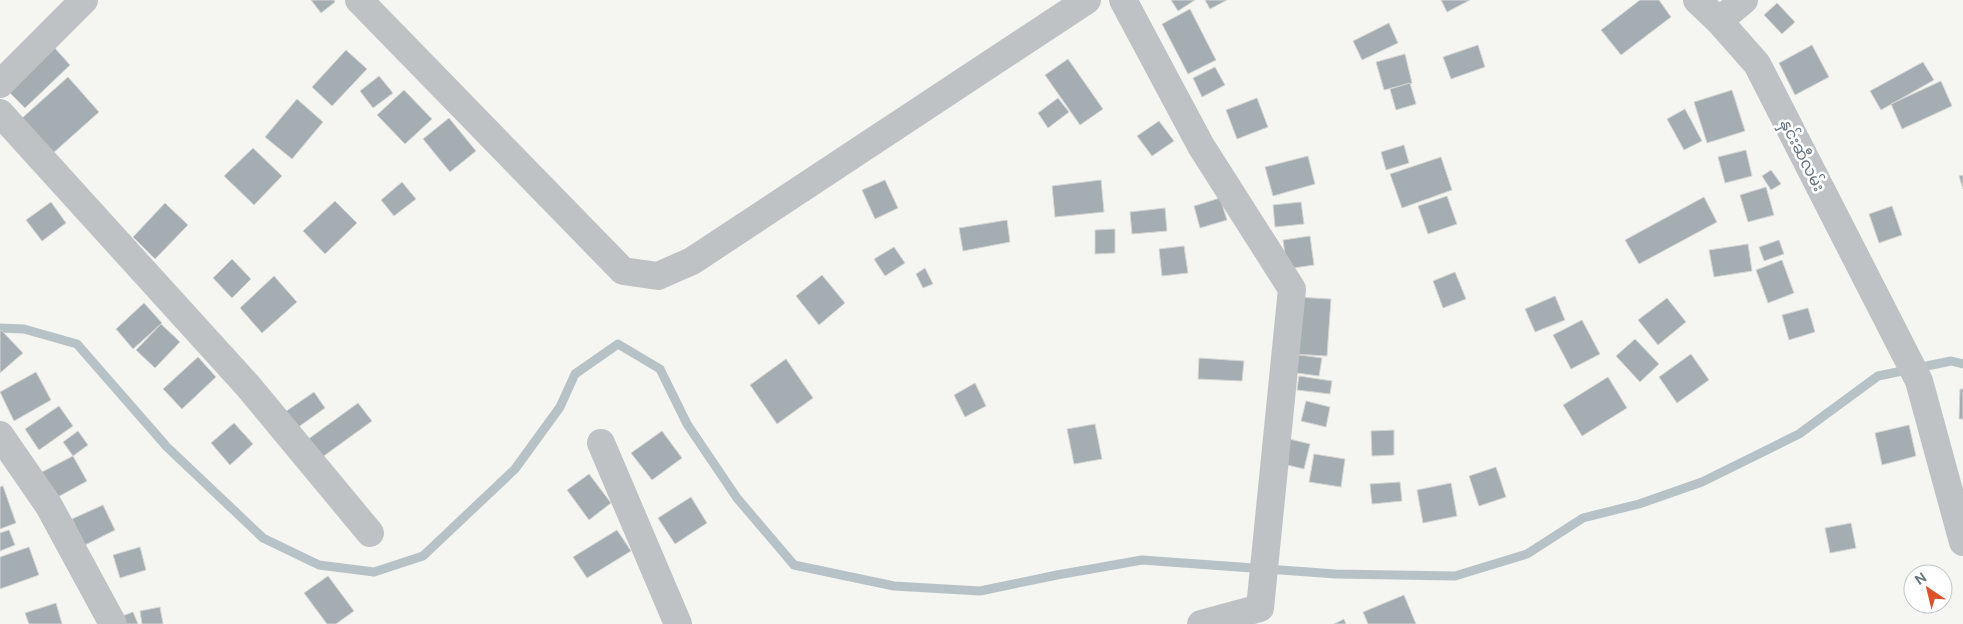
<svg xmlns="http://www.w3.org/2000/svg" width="1963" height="624" font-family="'DM Sans','Noto Sans Myanmar',sans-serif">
<rect width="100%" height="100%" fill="#f5f5f1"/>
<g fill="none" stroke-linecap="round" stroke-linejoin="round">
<polyline stroke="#b7c2c6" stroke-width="9" points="0,328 24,329 77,344 167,447 263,538 319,565 374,572 423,556 515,469 560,407 575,374 618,344 660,369 687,424 737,498 794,565 894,586 980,591 1057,575 1142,560 1336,574 1455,576 1527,554 1583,518 1639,504 1702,482 1799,434 1878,376 1951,361 1963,364"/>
</g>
<g fill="#a4adb2" stroke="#d6d6d4">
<polygon points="311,0 334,0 335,2 321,13"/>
<polygon points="1171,0 1195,0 1178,11"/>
<polygon points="1205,0 1227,0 1210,9"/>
<polygon points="1441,0 1470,0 1447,12"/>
<polygon points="1640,0 1659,0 1671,17 1621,55 1601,30"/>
<polygon points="1777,3 1795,22 1782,34 1764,15"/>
<polygon points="1190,9 1216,60 1188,74 1162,24"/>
<polygon points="1389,23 1398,43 1362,60 1353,41"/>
<polygon points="1478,45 1485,67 1451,79 1443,57"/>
<polygon points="1812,45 1829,77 1795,95 1779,63"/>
<polygon points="53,46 70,65 25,108 7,90"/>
<polygon points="346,50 367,69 332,106 312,87"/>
<polygon points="1405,54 1412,83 1384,90 1376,62"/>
<polygon points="1068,59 1103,109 1080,125 1045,75"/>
<polygon points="1923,62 1934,80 1881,110 1870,91"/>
<polygon points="1215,67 1225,85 1202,97 1193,78"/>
<polygon points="379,76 393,93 373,108 360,91"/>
<polygon points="68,77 99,112 52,154 21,119"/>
<polygon points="1941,81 1952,106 1902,129 1891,104"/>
<polygon points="1410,83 1416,104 1396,110 1390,89"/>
<polygon points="404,90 432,119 405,144 377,115"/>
<polygon points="1732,90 1745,131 1707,143 1694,102"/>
<polygon points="1058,98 1069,112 1048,128 1038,113"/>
<polygon points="1257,98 1268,127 1237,139 1226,110"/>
<polygon points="297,99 323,122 292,159 265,137"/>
<polygon points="1685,109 1702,141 1684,150 1667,119"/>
<polygon points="449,118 476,151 450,172 423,139"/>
<polygon points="1159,121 1174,141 1152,156 1137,136"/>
<polygon points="1404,145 1409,163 1386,170 1381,152"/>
<polygon points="253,148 282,176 254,205 224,176"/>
<polygon points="1746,150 1752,176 1725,183 1718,157"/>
<polygon points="1308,156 1315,184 1273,196 1265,167"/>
<polygon points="1441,157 1452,190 1402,208 1390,174"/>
<polygon points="1771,170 1781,184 1771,190 1762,176"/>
<polygon points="1963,175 1963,189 1959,176"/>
<polygon points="885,180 898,208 875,219 862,190"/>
<polygon points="1101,180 1104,212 1055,217 1052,186"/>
<polygon points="402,182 416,199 394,216 381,200"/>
<polygon points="1766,187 1774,215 1748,222 1740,195"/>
<polygon points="1447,196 1457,224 1428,234 1418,206"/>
<polygon points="1704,197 1717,222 1639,264 1625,240"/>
<polygon points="1220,198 1227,220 1200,228 1194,206"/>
<polygon points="335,201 357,223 325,254 303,231"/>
<polygon points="51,202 66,223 42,241 26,220"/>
<polygon points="1301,202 1304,224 1275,227 1273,205"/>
<polygon points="165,203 188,225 155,259 133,237"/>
<polygon points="1892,206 1902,235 1879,243 1869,214"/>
<polygon points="1165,208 1167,231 1132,234 1130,212"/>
<polygon points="1007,220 1010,242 963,251 959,228"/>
<polygon points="1115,229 1115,253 1095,254 1095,230"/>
<polygon points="1310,236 1314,265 1287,269 1283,240"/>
<polygon points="1779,240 1784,254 1764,261 1759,247"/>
<polygon points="1748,244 1752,271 1714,277 1709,250"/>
<polygon points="1184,246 1188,273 1162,276 1159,249"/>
<polygon points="894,247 905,263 885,276 874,259"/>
<polygon points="232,259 251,279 232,298 213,278"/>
<polygon points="1782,260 1794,293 1768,303 1756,270"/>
<polygon points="925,268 933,284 923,288 916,274"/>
<polygon points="1455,272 1466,299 1443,308 1433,281"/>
<polygon points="822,275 845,303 819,325 796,296"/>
<polygon points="274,276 297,302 262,333 240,308"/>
<polygon points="1555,296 1565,320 1535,332 1525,309"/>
<polygon points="1296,297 1331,299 1327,356 1292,354"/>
<polygon points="1667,298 1686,322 1658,345 1638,320"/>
<polygon points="144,303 162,323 133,349 116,329"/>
<polygon points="1808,308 1815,332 1789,340 1782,315"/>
<polygon points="1582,320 1600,354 1571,369 1553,335"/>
<polygon points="161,324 180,342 155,368 136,350"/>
<polygon points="1,330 23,353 0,373 0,331"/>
<polygon points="1635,339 1659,364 1640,382 1616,356"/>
<polygon points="1292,354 1322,358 1319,376 1289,372"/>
<polygon points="1691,354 1709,380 1677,403 1659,377"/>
<polygon points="198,357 216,377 182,409 163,389"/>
<polygon points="1199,358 1244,361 1242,381 1198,379"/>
<polygon points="786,359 813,398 777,424 750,385"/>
<polygon points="36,372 51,400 14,421 0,392"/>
<polygon points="1299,376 1332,381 1330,394 1297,390"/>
<polygon points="1608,377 1627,408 1582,436 1563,405"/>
<polygon points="975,383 986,406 965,417 954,395"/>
<polygon points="1960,389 1963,389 1963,419 1959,419"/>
<polygon points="314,392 325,408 297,428 285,412"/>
<polygon points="1306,401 1330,407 1326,427 1301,421"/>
<polygon points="358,403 372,421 321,458 307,440"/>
<polygon points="59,406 73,426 39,450 25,429"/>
<polygon points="234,423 253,444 230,465 211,443"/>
<polygon points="1095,424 1102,459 1074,464 1067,429"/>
<polygon points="1909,425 1916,456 1882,465 1875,433"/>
<polygon points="1394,430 1394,455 1372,456 1371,431"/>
<polygon points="78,431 88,445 73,456 63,442"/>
<polygon points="662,431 682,458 652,480 631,453"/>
<polygon points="1285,438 1310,444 1304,469 1279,463"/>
<polygon points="1314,454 1345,459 1341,487 1309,482"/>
<polygon points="73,456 87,481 56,498 42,472"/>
<polygon points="1496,467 1506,497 1479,506 1469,476"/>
<polygon points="589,474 611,503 589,520 567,490"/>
<polygon points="1400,482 1402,501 1372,504 1370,484"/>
<polygon points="1451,483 1457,516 1423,523 1417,490"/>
<polygon points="3,486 16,523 0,529 0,487"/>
<polygon points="691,497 707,523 675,544 658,518"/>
<polygon points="103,505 115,530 85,545 72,519"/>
<polygon points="1851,523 1856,548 1830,553 1825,528"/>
<polygon points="9,530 15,545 0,551 0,533"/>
<polygon points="617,530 631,551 587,578 573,557"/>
<polygon points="29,547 39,575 0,589 0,557"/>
<polygon points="140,547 146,570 120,578 113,555"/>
<polygon points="328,576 354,611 336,624 327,624 304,593"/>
<polygon points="1404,595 1416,624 1368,624 1363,612"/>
<polygon points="56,603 62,624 29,624 25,613"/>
<polygon points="160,607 163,624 142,624 140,611"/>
<polygon points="133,612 138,624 119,624 117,618"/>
<polygon points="1344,619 1346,624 1334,624"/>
</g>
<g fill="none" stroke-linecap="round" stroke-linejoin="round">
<g stroke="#bec2c5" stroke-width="28">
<polyline points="359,0 623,271 658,276 692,261 1087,0"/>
<polyline points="1123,0 1201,146 1292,289 1260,608 1201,624"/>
<polyline points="1697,0 1719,21 1757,64 1919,381 1963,542"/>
<polyline points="1719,21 1744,0"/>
<polyline points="0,84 84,0"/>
<polyline points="0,113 248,386 370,533"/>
<polyline points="0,435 49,506 113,624"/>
<polyline points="601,443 678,624"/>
</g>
</g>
<g text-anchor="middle" stroke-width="5" stroke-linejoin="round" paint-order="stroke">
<g font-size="16" fill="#657581" stroke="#fff">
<text transform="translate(1803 155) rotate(63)" y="6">နှင်းဆီလမ်း</text>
</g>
</g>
<g transform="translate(1928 589) rotate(325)"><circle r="24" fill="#ffffff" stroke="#c1c8cd"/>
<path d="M0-4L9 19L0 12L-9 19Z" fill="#dc502b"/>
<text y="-8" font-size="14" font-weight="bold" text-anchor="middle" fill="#657581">N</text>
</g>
</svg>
